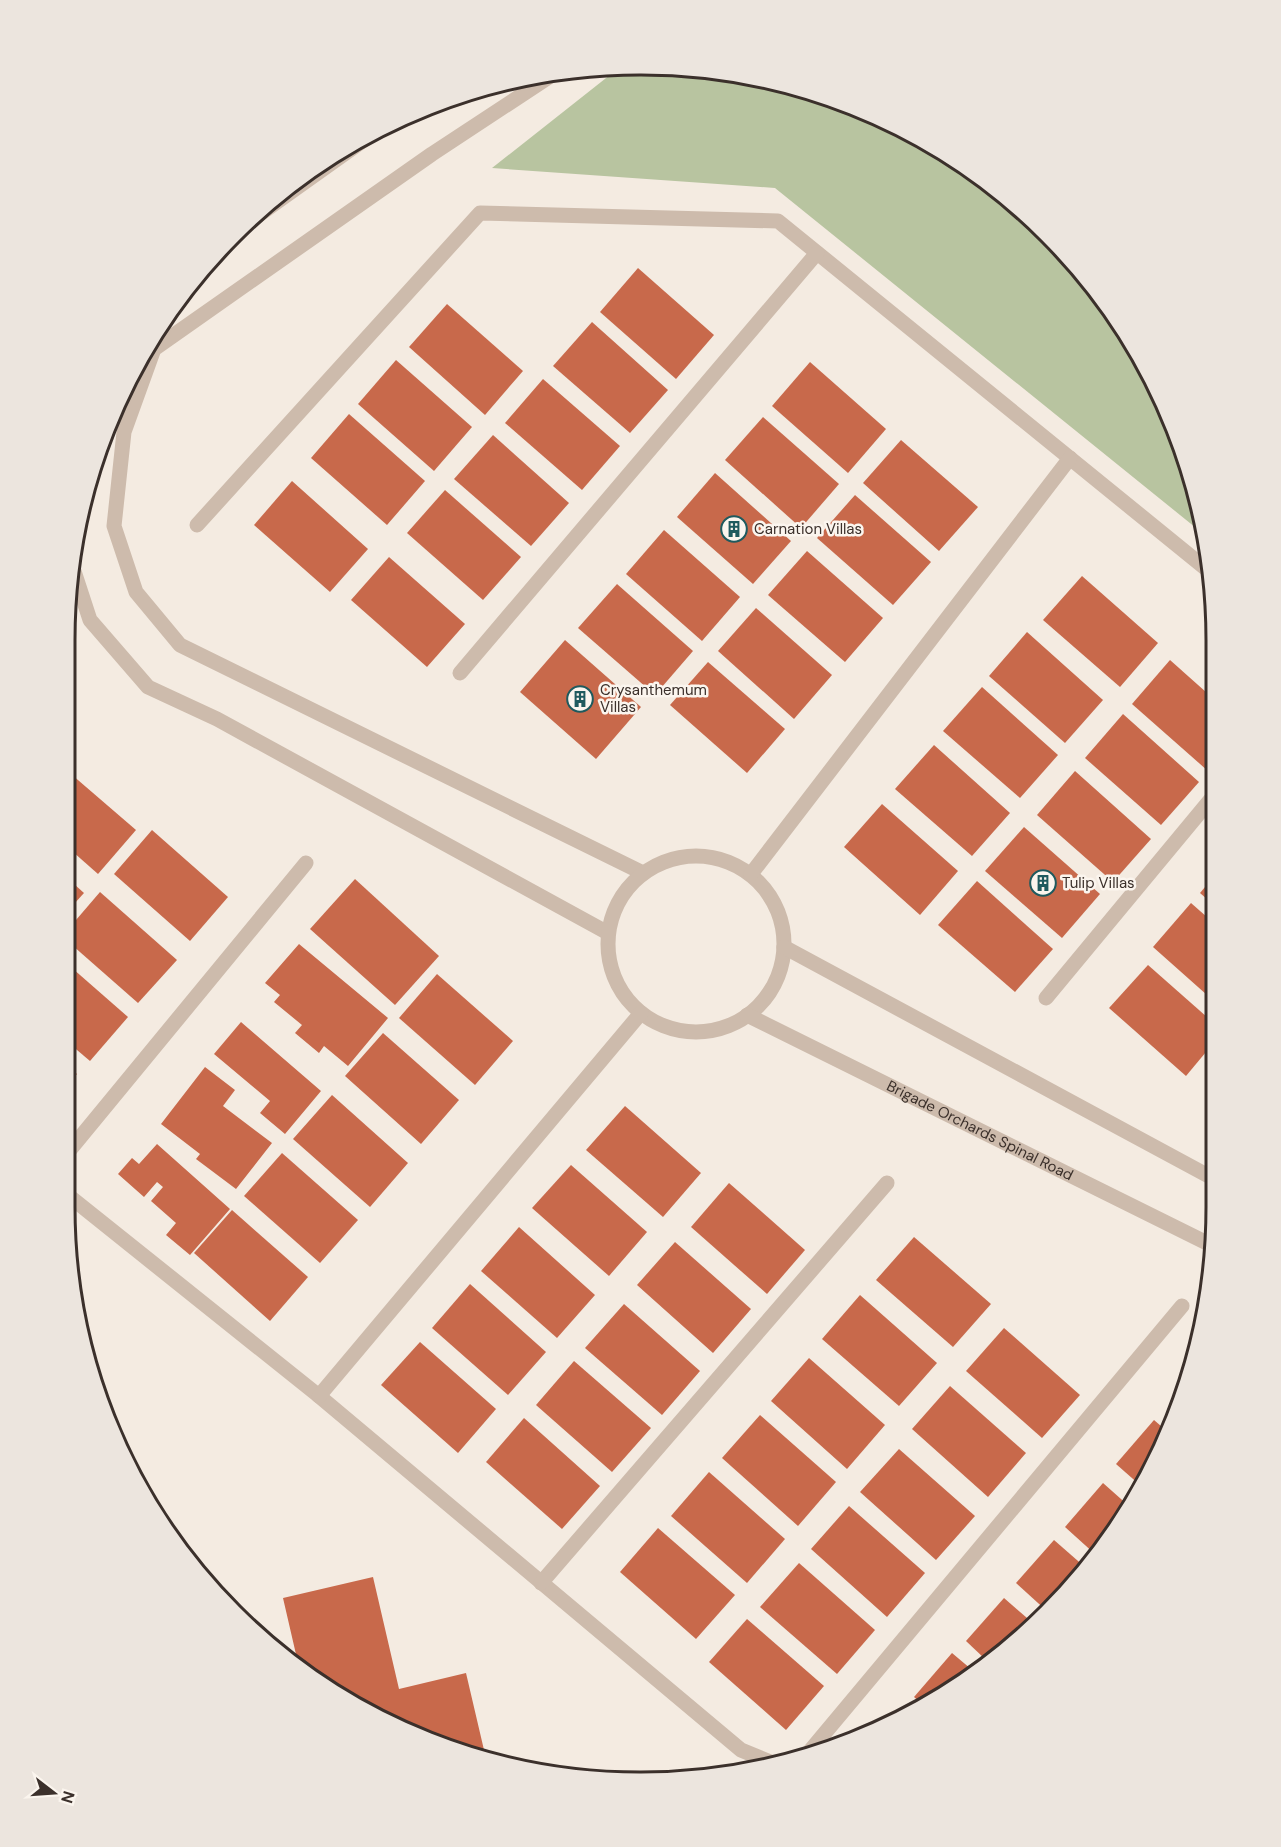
<svg xmlns="http://www.w3.org/2000/svg" width="1281" height="1847" font-family="'DM Sans',sans-serif">
<rect width="100%" height="100%" fill="#f4ebe1"/>
<polygon fill="#b8c4a0" points="641,65 753,76 861,108 961,162 1048,233 1157,385 1205,528 1206,536 775,188 492,168 620,67"/>
<g fill="#c8694b">
<polygon points="638,268 714,335 676,379 600,312"/>
<polygon points="447,304 523,371 485,415 409,347"/>
<polygon points="592,322 668,390 630,433 553,366"/>
<polygon points="396,360 472,427 434,471 358,404"/>
<polygon points="810,362 886,429 848,473 772,406"/>
<polygon points="543,379 620,446 582,490 505,423"/>
<polygon points="349,414 425,481 387,525 311,458"/>
<polygon points="763,417 839,484 801,528 725,460"/>
<polygon points="493,435 569,503 531,546 454,479"/>
<polygon points="901,440 978,507 939,551 863,483"/>
<polygon points="715,473 791,541 753,584 677,517"/>
<polygon points="292,481 368,549 330,592 254,525"/>
<polygon points="445,490 521,557 483,600 407,533"/>
<polygon points="855,495 931,562 893,605 817,538"/>
<polygon points="664,530 740,597 702,641 626,574"/>
<polygon points="807,551 883,618 845,662 768,595"/>
<polygon points="389,557 465,624 427,667 351,600"/>
<polygon points="1082,576 1158,643 1120,687 1043,620"/>
<polygon points="617,584 693,651 655,695 578,628"/>
<polygon points="756,608 832,675 794,719 718,651"/>
<polygon points="1027,632 1103,700 1065,743 989,676"/>
<polygon points="565,640 641,707 596,759 520,692"/>
<polygon points="1170,660 1216,701 1216,761 1208,771 1132,704"/>
<polygon points="708,662 785,729 747,773 670,705"/>
<polygon points="982,687 1058,755 1020,798 943,731"/>
<polygon points="1123,714 1199,782 1161,825 1085,758"/>
<polygon points="934,745 1010,813 972,856 895,789"/>
<polygon points="64,768 136,830 98,874 64,844"/>
<polygon points="1075,771 1151,839 1113,882 1037,815"/>
<polygon points="882,804 958,871 920,915 844,847"/>
<polygon points="1024,827 1100,894 1062,938 985,871"/>
<polygon points="152,830 228,897 190,941 114,874"/>
<polygon points="1216,874 1216,907 1200,893"/>
<polygon points="64,875 84,893 64,915"/>
<polygon points="355,879 439,956 395,1005 310,929"/>
<polygon points="977,881 1053,949 1015,992 938,925"/>
<polygon points="100,892 177,960 138,1003 64,938 64,934"/>
<polygon points="1191,903 1216,925 1216,1003 1153,947"/>
<polygon points="299,944 388,1018 348,1066 324,1046 319,1053 295,1033 302,1025 274,1002 280,995 265,983"/>
<polygon points="64,961 128,1017 90,1061 64,1039"/>
<polygon points="1148,965 1216,1025 1216,1040 1186,1076 1109,1008"/>
<polygon points="437,974 513,1041 475,1085 399,1018"/>
<polygon points="241,1022 321,1091 285,1134 260,1113 270,1101 214,1054"/>
<polygon points="383,1033 459,1100 421,1144 345,1076"/>
<polygon points="64,1064 77,1074 64,1088"/>
<polygon points="205,1067 235,1090 223,1106 272,1143 236,1189 196,1159 200,1154 161,1124"/>
<polygon points="332,1095 408,1163 370,1207 293,1139"/>
<polygon points="625,1106 701,1173 663,1217 586,1150"/>
<polygon points="157,1144 230,1209 190,1255 166,1235 176,1223 151,1201 163,1187 157,1182 144,1197 118,1174 132,1158 139,1164"/>
<polygon points="282,1153 358,1220 320,1263 244,1196"/>
<polygon points="571,1165 647,1232 609,1276 532,1208"/>
<polygon points="729,1183 805,1250 767,1294 691,1227"/>
<polygon points="232,1210 308,1277 270,1321 194,1253"/>
<polygon points="519,1227 595,1295 557,1338 481,1271"/>
<polygon points="914,1237 991,1304 953,1347 876,1280"/>
<polygon points="675,1242 751,1309 713,1353 637,1285"/>
<polygon points="470,1284 546,1352 508,1395 432,1328"/>
<polygon points="860,1295 937,1363 899,1406 822,1339"/>
<polygon points="624,1304 700,1371 662,1415 585,1348"/>
<polygon points="1004,1328 1080,1395 1042,1438 966,1371"/>
<polygon points="420,1342 496,1409 458,1453 381,1385"/>
<polygon points="809,1358 885,1425 847,1469 771,1401"/>
<polygon points="574,1361 651,1428 612,1472 536,1405"/>
<polygon points="950,1386 1026,1453 988,1497 912,1429"/>
<polygon points="1184,1390 1179,1404 1177,1411 1170,1405"/>
<polygon points="760,1415 836,1482 798,1526 722,1458"/>
<polygon points="524,1418 600,1486 562,1529 486,1462"/>
<polygon points="1154,1420 1169,1433 1141,1486 1116,1464"/>
<polygon points="899,1449 975,1516 936,1560 860,1492"/>
<polygon points="709,1472 785,1539 747,1583 671,1516"/>
<polygon points="1103,1483 1130,1507 1119,1527 1096,1555 1065,1527"/>
<polygon points="849,1506 925,1573 887,1617 811,1549"/>
<polygon points="658,1528 735,1595 696,1639 620,1572"/>
<polygon points="1054,1540 1086,1568 1049,1613 1016,1583"/>
<polygon points="799,1563 875,1630 837,1674 760,1607"/>
<polygon points="373,1577 399,1689 466,1673 484,1750 472,1753 420,1739 298,1663 283,1598"/>
<polygon points="1004,1598 1034,1624 985,1659 966,1641"/>
<polygon points="747,1619 824,1686 786,1730 709,1662"/>
<polygon points="952,1653 971,1669 922,1704 914,1697"/>
</g>
<g fill="none" stroke-linecap="round" stroke-linejoin="round">
<g stroke="#cdbbac" stroke-width="15">
<polyline points="555,73 432,154 154,349 124,432 114,526 136,592 180,645 643,873"/>
<polyline points="243,226 371,135"/>
<polyline points="197,525 480,213 778,221 1210,572"/>
<polyline points="72,565 90,620 148,687 217,719 608,933"/>
<polyline points="460,673 817,253"/>
<circle cx="696" cy="944" r="88"/>
<polyline points="751,874 1070,458"/>
<polyline points="784,947 1216,1180"/>
<polyline points="1046,998 1216,793"/>
<path id="s1" d="M 747,1015 L 1213,1246"/>
<polyline points="64,1157 306,863"/>
<polyline points="64,1192 319,1396 741,1750 775,1764"/>
<polyline points="319,1396 641,1013"/>
<polyline points="541,1583 887,1183"/>
<polyline points="809,1752 1182,1306"/>
</g>
</g>
<defs>
<g id="building-ring" transform="scale(1.35)"><circle r="9.5" fill="#fbf5ee" stroke="#1f5a5e" stroke-width="1.5"/><path d="M-4-6H4V6H1V3H-1V6H-4ZM-2.5-4.3h1.7v1.8h-1.7ZM.8-4.3h1.7v1.8H.8ZM-2.5-1h1.7V.8h-1.7ZM.8-1h1.7V.8H.8Z" fill="#1f5a5e"/></g>
</defs>
<g fill-rule="evenodd">
<use href="#building-ring" x="734" y="529"/>
<use href="#building-ring" x="580" y="699"/>
<use href="#building-ring" x="1043" y="883"/>
</g>
<g text-anchor="middle" stroke-width="5" stroke-linejoin="round" paint-order="stroke">
<g font-size="15" fill="#3b302b" stroke="#fbf5ee" text-anchor="start">
<text x="754" y="534">Carnation Villas</text>
<text x="600" y="695">Crysanthemum<tspan x="600" dy="17">Villas</tspan></text>
<text x="1062" y="888">Tulip Villas</text>
</g>
<g font-size="15" fill="#3b302b" stroke="#fbf5ee">
<text dy="5" stroke="none"><textPath href="#s1" startOffset="260">Brigade Orchards Spinal Road</textPath></text>
</g>
</g>
<path d="M0 0H1281V1847H0ZM640 75H641A565 565 0 0 1 1206 640V1207A565 565 0 0 1 641 1772H640A565 565 0 0 1 75 1207V640A565 565 0 0 1 640 75Z" fill="#ece5de" fill-rule="evenodd"/>
<path fill="none" stroke="#3b302b" stroke-width="3" d="M640 75H641A565 565 0 0 1 1206 640V1207A565 565 0 0 1 641 1772H640A565 565 0 0 1 75 1207V640A565 565 0 0 1 640 75Z"/>
<g transform="translate(54 1793) rotate(107)" stroke="#fbf5ee" stroke-width="4.5" paint-order="stroke">
<path d="M0-4.5L10 22L0 15L-10 22Z" fill="#3b302b"/>
<text y="-9" font-size="16" font-weight="bold" text-anchor="middle" fill="#3b302b">N</text>
</g>
</svg>
